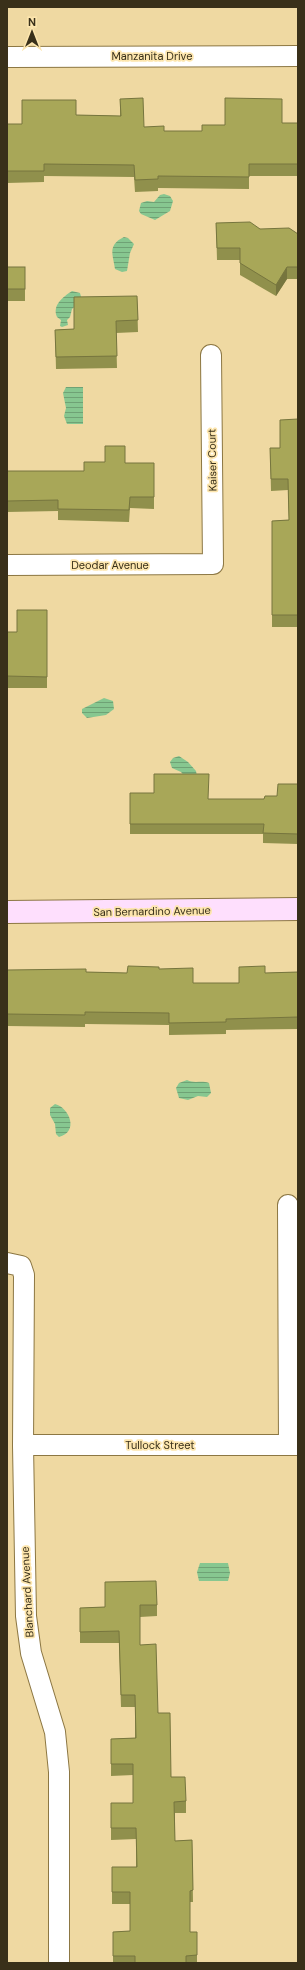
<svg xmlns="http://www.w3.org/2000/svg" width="305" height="1970" font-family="'DM Sans',sans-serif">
<defs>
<pattern id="water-rules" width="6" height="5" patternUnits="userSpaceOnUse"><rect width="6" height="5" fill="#87c790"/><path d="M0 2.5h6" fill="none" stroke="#6fa275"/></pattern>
</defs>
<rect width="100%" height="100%" fill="#efd9a2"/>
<g fill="url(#water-rules)">
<polygon points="164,194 170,196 173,201 170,211 155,220 141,214 139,211 141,203 147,201 154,202 160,195"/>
<path d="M 124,237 L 128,238 L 134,244 L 130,253 L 127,271 L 122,272 L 115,269 C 113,255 107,245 124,237 Z"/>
<path d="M 72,291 L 80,293 L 82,300 L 72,309 L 70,317 L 67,320 L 68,325 L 62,327 L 60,326 L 61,320 L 57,317 C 52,305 63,297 72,291 Z"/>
<polygon points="66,387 83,387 83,424 67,424 64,416 66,408 63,393"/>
<polygon points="104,698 113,701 114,709 106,715 87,718 82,713 82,709"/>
<polygon points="179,756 188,762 196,771 197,776 187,779 181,772 172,768 170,762 173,758"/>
<path d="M 187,1080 C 195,1084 201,1080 209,1083 L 211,1093 L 207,1097 L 198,1096 L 188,1100 L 179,1098 L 176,1088 L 179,1083 Z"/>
<path d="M 55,1104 C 70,1108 79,1132 59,1137 L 56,1134 L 55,1124 L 50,1115 L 50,1108 Z"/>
<polygon points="200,1563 228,1563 230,1573 228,1581 199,1581 197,1572"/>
</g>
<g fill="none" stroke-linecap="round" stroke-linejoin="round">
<g stroke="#8c7743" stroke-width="22">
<g id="minor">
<polyline points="7,57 298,56"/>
<polyline points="7,565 213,564 211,355"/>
<polyline points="288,1205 289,1445"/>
<polyline points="7,1263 21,1266 24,1275 23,1445 26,1616 31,1653 55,1732 59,1772 59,1963"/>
<polyline points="23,1445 298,1445"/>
</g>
</g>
<g stroke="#8c7743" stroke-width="24">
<polyline id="secondary" points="7,912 298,909"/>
</g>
<use href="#minor" stroke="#fff" stroke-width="20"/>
<use href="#secondary" stroke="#fedffd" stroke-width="22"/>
</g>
<g fill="#90904c">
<polygon points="120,99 144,127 164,131 202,131 225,125 298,123 298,176 249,176 249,189 158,188 158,191 135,192 134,177 44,176 44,182 7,183 7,124 22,124 76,115 120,116"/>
<polygon points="216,223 298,234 298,279 287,279 276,296 240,275 240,260 217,260"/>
<rect x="7" y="267" width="18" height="34"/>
<polygon points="137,296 138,332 116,333 117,368 56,369 55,330 74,329"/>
<polygon points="298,419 298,627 272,627 272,521 289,520 288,490 271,491 270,448 280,448"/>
<polygon points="125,463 154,463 154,509 130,508 129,522 58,520 58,511 7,512 7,471 84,471"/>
<polygon points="47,610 47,688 7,688 7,632 17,632"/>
<polygon points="298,784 298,844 263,843 263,834 130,834 130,793 154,793 208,799 264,799 277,796"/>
<polygon points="159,969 193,983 239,983 265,973 298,972 298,1029 226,1030 226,1034 169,1035 169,1025 85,1024 85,1027 7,1026 7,970 127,973"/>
<polygon points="105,1582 157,1605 157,1616 140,1617 140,1645 158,1713 171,1777 186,1801 186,1813 175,1813 175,1841 192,1840 193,1902 190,1902 190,1932 197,1932 197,1963 113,1963 113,1932 130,1931 130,1904 112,1904 112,1867 136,1867 136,1839 111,1840 111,1803 133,1803 133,1775 111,1776 111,1739 135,1738 135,1707 121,1707 119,1643 80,1643 80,1608 105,1607"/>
</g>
<polygon fill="#76753e" points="287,267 287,279 276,296 276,285"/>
<g fill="#a8a758" stroke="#76753e">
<polygon points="143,98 144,127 164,126 164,131 202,131 202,125 225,125 225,98 282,99 282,123 298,123 298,164 249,164 249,177 158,176 158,179 135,180 134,165 44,164 44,171 7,171 7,124 22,124 22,100 76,100 76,115 121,116 120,99"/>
<polygon points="250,222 260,229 289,228 298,234 298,267 287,267 276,285 240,263 240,248 217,248 216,223"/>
<rect x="7" y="267" width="18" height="22"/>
<polygon points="137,296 138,320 116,321 117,356 56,357 55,330 74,329 74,297"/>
<polygon points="298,419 298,615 272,615 272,521 289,520 288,479 271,479 270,448 280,448 280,420"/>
<polygon points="105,446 125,446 125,463 154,463 154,497 130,497 129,510 58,509 58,500 7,501 7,471 84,471 84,462 105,462"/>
<polygon points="17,610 47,610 47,677 7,676 7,632 17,632"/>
<polygon points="154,774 209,774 208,799 264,799 265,796 277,796 278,784 298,784 298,834 263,833 264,824 130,824 130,793 154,793"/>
<polygon points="128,966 159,967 159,969 193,968 193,983 239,983 239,967 265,966 265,973 298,972 298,1017 226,1019 226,1022 169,1023 169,1013 85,1012 85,1015 7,1014 7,970 86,969 86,972 127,973"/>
<polygon points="156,1581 157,1605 140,1605 140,1645 156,1644 158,1713 170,1713 171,1777 185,1777 186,1801 174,1802 175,1841 192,1840 193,1890 190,1891 190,1932 197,1932 197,1955 186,1956 186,1963 135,1963 135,1956 113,1956 113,1932 130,1931 130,1892 112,1892 112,1867 137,1867 136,1828 111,1828 111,1803 133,1803 133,1764 111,1764 111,1739 136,1738 135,1695 121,1695 119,1631 80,1632 80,1608 105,1607 105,1582"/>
</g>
<g text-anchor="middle" stroke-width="3.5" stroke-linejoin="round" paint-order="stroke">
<g font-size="11" fill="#39301a" stroke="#fde6ae">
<text x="152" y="60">Manzanita Drive</text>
<text transform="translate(212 460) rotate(-91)" y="4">Kaiser Court</text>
<text x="110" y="569">Deodar Avenue</text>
<text transform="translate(152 911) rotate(-1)" y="4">San Bernardino Avenue</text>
<text x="160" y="1449">Tullock Street</text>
<text transform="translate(27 1592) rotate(-93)" y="4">Blanchard Avenue</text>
</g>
</g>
<rect width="305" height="1970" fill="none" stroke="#39301a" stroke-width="16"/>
<g transform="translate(32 32)" stroke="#fde6ae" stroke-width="3" paint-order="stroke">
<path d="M0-3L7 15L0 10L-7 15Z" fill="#39301a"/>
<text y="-6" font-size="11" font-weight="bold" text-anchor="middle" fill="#39301a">N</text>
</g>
</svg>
